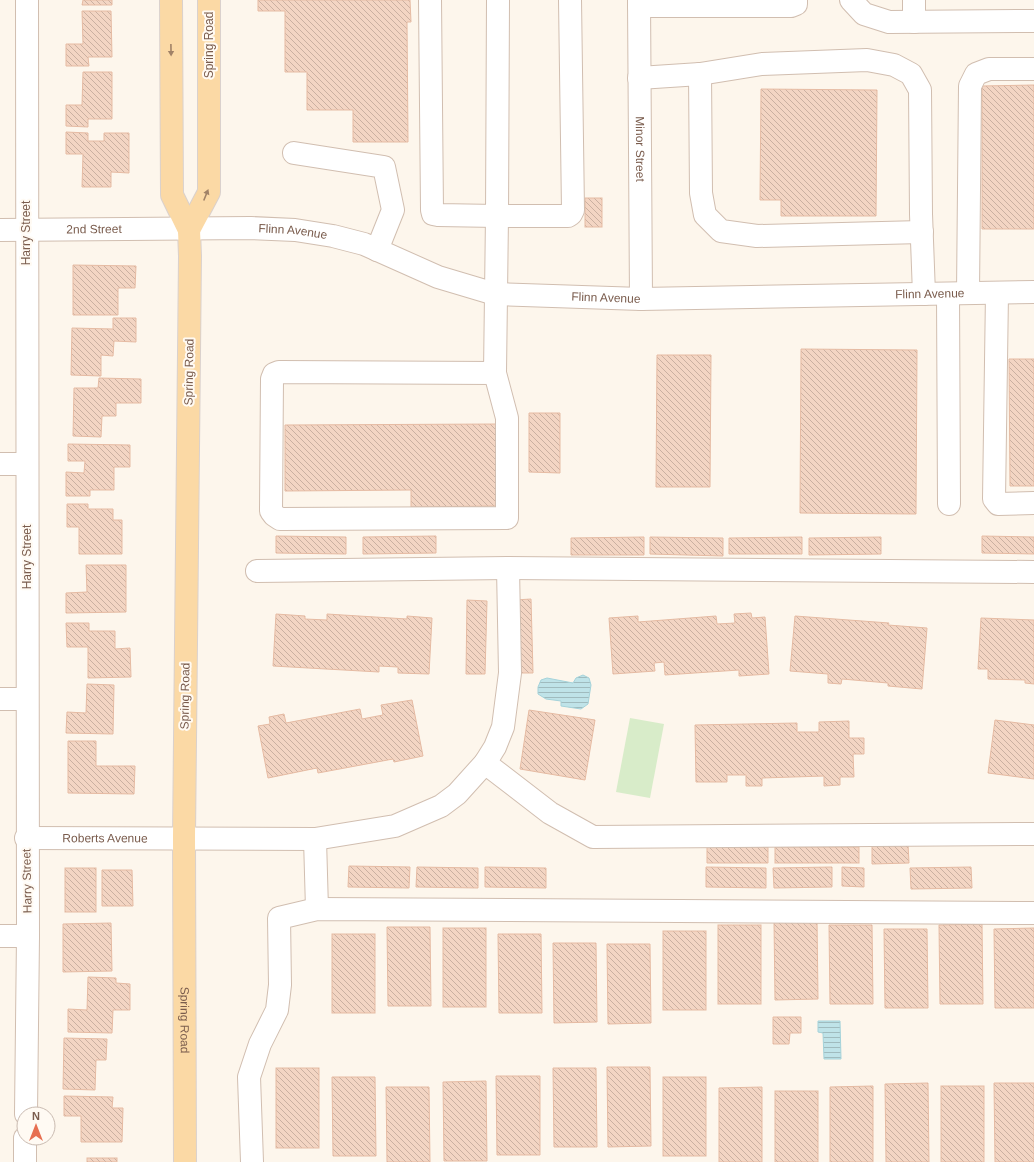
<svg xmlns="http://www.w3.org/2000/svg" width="1034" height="1162" font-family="Arial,sans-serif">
<defs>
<pattern id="water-rules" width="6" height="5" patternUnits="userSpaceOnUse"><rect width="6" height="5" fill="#bfe3e8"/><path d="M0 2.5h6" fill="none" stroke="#a0bbbe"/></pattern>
<pattern id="building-back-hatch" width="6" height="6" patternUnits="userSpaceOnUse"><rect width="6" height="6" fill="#f3d5c3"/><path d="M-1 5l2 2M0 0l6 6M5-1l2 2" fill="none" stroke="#cab0a1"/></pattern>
</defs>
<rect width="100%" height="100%" fill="#fdf6ec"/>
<polygon fill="#d8ecc9" points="630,718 664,724 650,798 616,792"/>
<g fill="url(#water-rules)" stroke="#a5d3da">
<polygon points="583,675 589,678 591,685 588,704 581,709 561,706 561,701 546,699 538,694 538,687 541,680 547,678 573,683 576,678"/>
<polygon points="818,1021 840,1021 841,1059 824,1059 823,1033 818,1032"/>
</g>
<g fill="url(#building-back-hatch)" stroke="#e6bba3">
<polygon points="83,0 112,0 112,5 82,5"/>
<polygon points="258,0 410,0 411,22 407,22 408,142 353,142 353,110 307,110 307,72 285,72 285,11 258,11"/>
<polygon points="82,11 111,11 112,57 88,57 89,66 66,66 66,44 83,44"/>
<polygon points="83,72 112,72 112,119 88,119 88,127 66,126 66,105 82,105"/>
<polygon points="1034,85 1034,229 982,229 982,86"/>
<polygon points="761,89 877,90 876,216 781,216 781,200 760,200"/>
<polygon points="66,132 88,133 88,141 104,141 104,133 129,133 129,173 111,172 111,187 82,187 83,154 66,154"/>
<rect x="585" y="198" width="17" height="29"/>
<polygon points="73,265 136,266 135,288 118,288 118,315 73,315"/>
<polygon points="113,318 136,318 136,342 114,341 113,356 101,355 101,376 71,375 72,328 113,329"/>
<polygon points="801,349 917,350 916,514 800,513"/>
<polygon points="657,355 711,355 710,487 656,487"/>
<polygon points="1009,359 1034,359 1034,486 1010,486"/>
<polygon points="99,378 141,379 141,403 116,403 116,416 102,416 101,437 73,436 74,388 98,388"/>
<polygon points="529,413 560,413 560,473 529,472"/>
<polygon points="496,424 496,506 411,507 411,490 285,491 285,425"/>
<polygon points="68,444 130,445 130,467 114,467 114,490 90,490 90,496 66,496 66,472 84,473 85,461 68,461"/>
<polygon points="67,504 88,504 88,509 113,509 113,520 122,520 122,554 79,554 79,527 67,527"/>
<polygon points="276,536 346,537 346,554 276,553"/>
<polygon points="436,536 436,553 363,554 363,537"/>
<polygon points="982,536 1034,537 1034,554 982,553"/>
<polygon points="644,537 644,555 571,555 571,538"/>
<polygon points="650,537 723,538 723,556 650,554"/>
<polygon points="802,537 802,554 729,554 729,538"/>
<polygon points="881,537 881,554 809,555 809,538"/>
<polygon points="86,565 126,565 126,612 66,613 66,593 87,592"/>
<polygon points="531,599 533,673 516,673 515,600"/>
<polygon points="467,600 487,601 485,674 466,674"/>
<polygon points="751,613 752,618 765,617 769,674 739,676 739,670 665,675 664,662 654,663 655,671 613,674 609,618 638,616 638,622 716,616 717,624 735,623 734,614"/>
<polygon points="276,614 305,616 305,619 327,620 327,614 407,619 407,616 432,618 429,674 398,673 398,667 379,666 379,672 273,666"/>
<polygon points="795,616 889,623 888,625 927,628 922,689 888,686 888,683 842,679 841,684 828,683 828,674 790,671"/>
<polygon points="981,618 1034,620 1034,684 1025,683 1025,680 988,679 988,669 978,669"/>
<polygon points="66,623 89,623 89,631 115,631 115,649 130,648 131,677 88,678 88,647 67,647"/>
<polygon points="87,684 114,685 113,734 66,733 67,712 86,713"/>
<polygon points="412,700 423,756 394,762 393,759 318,773 317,768 268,778 258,726 270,724 269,717 284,714 286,723 360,709 362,719 383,715 381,705"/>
<polygon points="529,710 595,720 585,780 520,769"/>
<polygon points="995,720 1034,725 1034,779 988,773"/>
<polygon points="849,721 849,738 864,738 864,754 853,754 854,777 840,777 840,785 824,786 824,776 762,778 762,786 746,786 746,775 727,775 727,782 696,782 695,725 797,723 797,732 819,732 819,722"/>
<polygon points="68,741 96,741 96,766 135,766 134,794 68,793"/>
<polygon points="908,844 909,863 872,864 872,845"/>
<polygon points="707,846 768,847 768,863 707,863"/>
<rect x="775" y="847" width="84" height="16"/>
<polygon points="349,866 410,867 409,888 348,887"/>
<polygon points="417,867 478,868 478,888 416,887"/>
<polygon points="485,867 546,868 546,888 485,887"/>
<polygon points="706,867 766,868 766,888 706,887"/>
<polygon points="832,867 832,887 774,888 773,868"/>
<polygon points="842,867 864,868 864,887 842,886"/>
<polygon points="971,867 972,888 911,889 910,868"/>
<rect x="65" y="868" width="31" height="44"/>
<polygon points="102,870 132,870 133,906 102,906"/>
<polygon points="817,920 818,999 775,1000 774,921"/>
<polygon points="111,923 112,971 63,972 63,924"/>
<polygon points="982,924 983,1004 940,1004 939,925"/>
<rect x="718" y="925" width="43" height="79"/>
<polygon points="829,925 872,925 873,1004 830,1004"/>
<polygon points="387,927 430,927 431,1006 388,1006"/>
<rect x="443" y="928" width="43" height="79"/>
<polygon points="1034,928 1034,1008 995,1008 994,929"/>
<polygon points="884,929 927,929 928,1008 885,1008"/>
<rect x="663" y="931" width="43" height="79"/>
<rect x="332" y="934" width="43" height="79"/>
<polygon points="498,934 541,934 542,1013 499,1013"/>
<polygon points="553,943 596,943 597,1022 554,1023"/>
<polygon points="607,944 650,944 651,1023 608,1024"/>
<polygon points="88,977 116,978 116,983 130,984 130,1010 113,1010 112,1033 68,1032 68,1009 87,1010"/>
<polygon points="773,1017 801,1017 801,1033 790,1033 789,1044 773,1044"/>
<polygon points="64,1038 107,1039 106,1060 96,1060 95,1090 63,1089"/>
<polygon points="607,1067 650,1067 651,1146 608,1147"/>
<rect x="276" y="1068" width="43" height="80"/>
<polygon points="553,1068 596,1068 597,1147 554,1147"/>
<polygon points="496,1076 540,1076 540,1155 497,1155"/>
<polygon points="332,1077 375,1077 376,1156 333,1156"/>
<rect x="663" y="1077" width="43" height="79"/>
<polygon points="486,1081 487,1161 444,1161 443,1082"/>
<polygon points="928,1083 929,1162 886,1162 885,1084"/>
<polygon points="994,1083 1034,1083 1034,1162 995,1162"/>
<polygon points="873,1086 873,1162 830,1162 830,1087"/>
<rect x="941" y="1086" width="43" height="76"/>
<polygon points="386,1087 429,1087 430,1162 387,1162"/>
<polygon points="762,1087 762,1162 719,1162 719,1088"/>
<rect x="775" y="1091" width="43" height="71"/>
<polygon points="64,1096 113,1097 112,1108 123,1108 122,1142 81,1142 81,1116 64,1116"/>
<rect x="87" y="1158" width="30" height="4"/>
</g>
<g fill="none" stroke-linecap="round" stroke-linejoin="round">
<g stroke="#d1beb0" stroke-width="24">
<g id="minor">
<polyline points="430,0 432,210 433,214 438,215 497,216 498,0"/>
<path id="s1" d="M 639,0 L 641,299"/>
<polyline points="851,0 864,14 889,22 1034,21"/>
<polyline points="914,0 914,22"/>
<polyline points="639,6 791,6 796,4 796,0"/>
<polyline points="700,74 701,193 705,215 721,231 757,236 922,232"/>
<polyline points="639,78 700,74 762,64 867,60 894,65 911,74 920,90 921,214 924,294"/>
<polyline points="294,153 384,167 393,210 377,250"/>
<path id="s2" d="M 0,230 L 251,228 L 295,230 L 333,236 L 364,244 L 438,277 L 495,294 L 641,299 L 1034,292"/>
<polyline points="968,293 970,86 976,74 989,69 1034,69"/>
<polyline points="997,293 994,499 998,504 1034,503"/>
<polyline points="948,294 949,504"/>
<polyline points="495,373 507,418 507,518 280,519 274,515 271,511 272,379 274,374 279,372 495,373 497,216 568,216 571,214 573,210 570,0"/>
<polyline points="0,464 27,464"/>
<polyline points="257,571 508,568 1034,572"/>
<polyline points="0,699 27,699"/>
<polyline points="485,763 550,813 593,837 1034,834"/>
<path id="s3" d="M 26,838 L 315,839 L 395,826 L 441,806 L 457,794 L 485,763 L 495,747 L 503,727 L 510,673 L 508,568"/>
<polyline points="315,839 317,909"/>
<polyline points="0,936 28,936"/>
<polyline points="26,1114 28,936 27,0"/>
<polyline points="25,1162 25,1138"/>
<polyline points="252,1162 249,1077 260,1044 277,1010 280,985 279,918 317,909 1034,913"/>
</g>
</g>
<g stroke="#dad1cd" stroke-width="24">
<g id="major">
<path id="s4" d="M 171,0 L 172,195 L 189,230 L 190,256 L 184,837 L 185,1162"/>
<polyline points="189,230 209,192 209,0"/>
</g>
</g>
<use href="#minor" stroke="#fff" stroke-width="22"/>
<use href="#major" stroke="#fbd9a5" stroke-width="22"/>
</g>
<defs><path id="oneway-solid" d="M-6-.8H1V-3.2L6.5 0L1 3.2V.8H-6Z"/></defs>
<g fill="#a18267">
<use href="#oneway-solid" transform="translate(171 50) rotate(89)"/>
<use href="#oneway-solid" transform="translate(206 195) rotate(-68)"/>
</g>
<g text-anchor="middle" stroke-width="4" stroke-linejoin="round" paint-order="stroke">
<g font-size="12" fill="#7a5c4d" stroke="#fffaf3">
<text transform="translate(209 45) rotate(-90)" y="4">Spring Road</text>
<text dy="4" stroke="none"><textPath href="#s1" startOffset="149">Minor Street</textPath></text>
<text dy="4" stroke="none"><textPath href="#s2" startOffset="94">2nd Street</textPath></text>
<text dy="4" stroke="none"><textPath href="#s2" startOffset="293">Flinn Avenue</textPath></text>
<text transform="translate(26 233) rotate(-90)" y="4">Harry Street</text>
<text dy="4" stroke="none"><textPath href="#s2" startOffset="941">Flinn Avenue</textPath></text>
<text dy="4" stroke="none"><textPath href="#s2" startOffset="617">Flinn Avenue</textPath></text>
<text transform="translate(189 372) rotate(-89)" y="4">Spring Road</text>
<text transform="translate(27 557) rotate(-90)" y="4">Harry Street</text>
<text transform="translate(185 696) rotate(-89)" y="4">Spring Road</text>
<text dy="4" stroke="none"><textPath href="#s3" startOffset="79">Roberts Avenue</textPath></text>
<text transform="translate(27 881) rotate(-91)" y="4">Harry Street</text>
<text dy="4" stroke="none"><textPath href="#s4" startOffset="1024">Spring Road</textPath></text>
</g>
</g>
<g transform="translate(36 1126)"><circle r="19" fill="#fffaf3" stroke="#cabbb1"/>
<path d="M0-3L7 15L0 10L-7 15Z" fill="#e76f51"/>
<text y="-6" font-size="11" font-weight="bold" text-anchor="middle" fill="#7a5c4d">N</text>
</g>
</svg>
